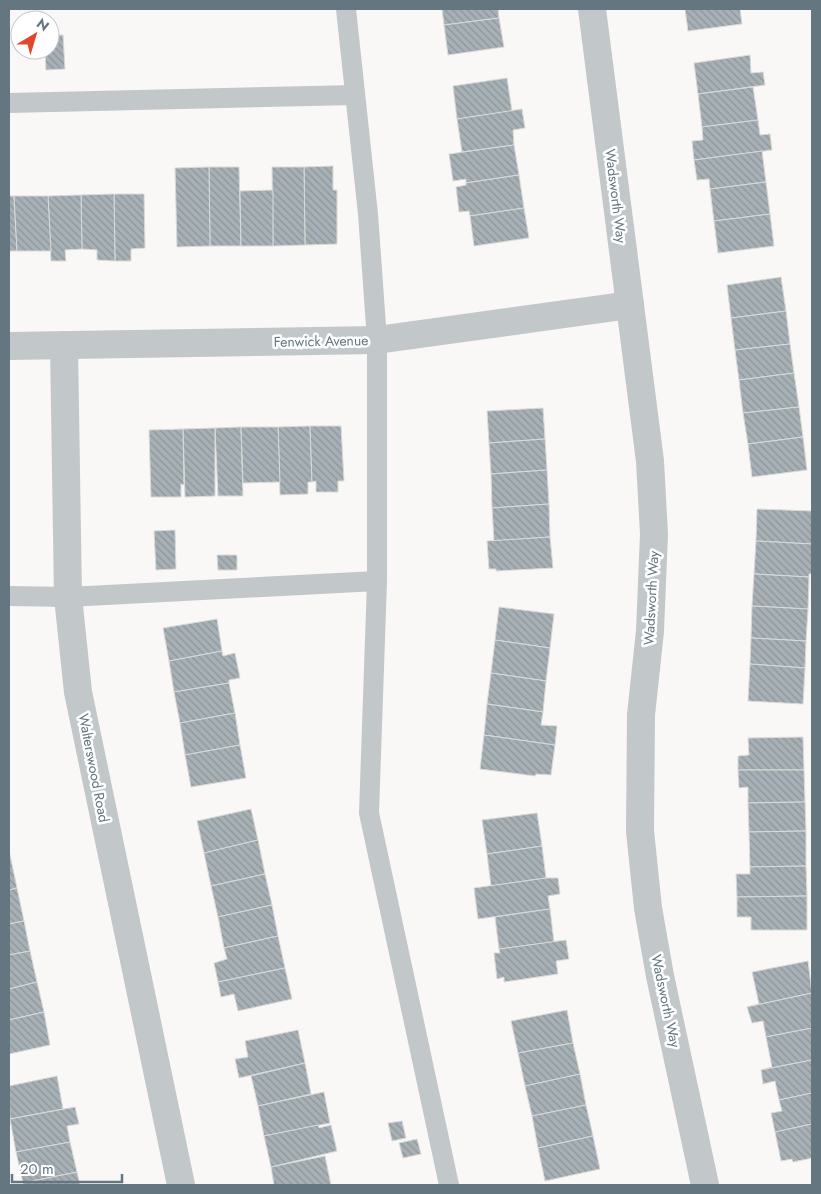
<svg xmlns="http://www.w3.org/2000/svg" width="821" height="1194" font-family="Jost,sans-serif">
<defs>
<pattern id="building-back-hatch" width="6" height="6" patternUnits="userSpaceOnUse" patternTransform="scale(1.25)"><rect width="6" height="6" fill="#a7b1b5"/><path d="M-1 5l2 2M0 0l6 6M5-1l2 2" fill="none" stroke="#8c9599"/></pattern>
</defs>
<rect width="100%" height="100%" fill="#f9f8f6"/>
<g fill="url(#building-back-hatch)" stroke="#dadad8">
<polygon points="442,9 498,9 499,18 444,25"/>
<polygon points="685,9 740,9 742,24 688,31"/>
<polygon points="499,18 504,47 448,55 444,25"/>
<polygon points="50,35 63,35 65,69 46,70 45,50 50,50"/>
<polygon points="750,55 751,73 763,72 765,85 698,94 694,63"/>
<polygon points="507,78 512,111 457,119 453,86"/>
<polygon points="753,87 758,120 702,127 698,94"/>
<polygon points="522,109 525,128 513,130 514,145 462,152 457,119"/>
<polygon points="758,120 760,135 770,134 772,150 694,160 692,141 703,140 702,127"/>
<polygon points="514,145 519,175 466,183 466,179 453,181 449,154"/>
<polygon points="762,151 766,182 710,189 709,179 697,180 694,160"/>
<polygon points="333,166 333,190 337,190 337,244 305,245 304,167"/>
<polygon points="209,167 239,167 241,246 210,246"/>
<polygon points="209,167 210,246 177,247 175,168"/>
<polygon points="272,167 304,167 305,245 273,246"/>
<polygon points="519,175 524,208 470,216 469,211 459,212 456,187 466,185 466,183"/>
<polygon points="766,182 770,214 714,221 710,189"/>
<polygon points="273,190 273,246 241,246 240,191"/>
<polygon points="114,194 144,194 145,248 131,249 131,261 115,261"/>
<polygon points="114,194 115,261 97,260 97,250 82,249 81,195"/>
<polygon points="81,195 82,249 65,250 66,261 51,261 48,196"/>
<polygon points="9,196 14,196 17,251 9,251"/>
<polygon points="14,196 48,196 51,251 17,251"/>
<polygon points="524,208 529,238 474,246 470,216"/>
<polygon points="770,214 774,246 718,253 714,221"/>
<polygon points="781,277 786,311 731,318 727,285"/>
<polygon points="786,311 790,344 735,350 731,318"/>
<polygon points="790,344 794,373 739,380 735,350"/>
<polygon points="794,373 799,407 743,413 739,380"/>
<polygon points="799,407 803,437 748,444 743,413"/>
<polygon points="543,408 545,439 489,443 487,411"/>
<polygon points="310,426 312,482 308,482 308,494 280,495 278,427"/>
<polygon points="310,426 341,426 344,481 338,481 338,492 316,492 316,481 312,482"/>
<polygon points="241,427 243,496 218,496 215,428"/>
<polygon points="241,427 278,427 280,482 243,483"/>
<polygon points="215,428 215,496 185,497 183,429"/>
<polygon points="183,429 184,485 181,484 181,497 151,497 149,430"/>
<polygon points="803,437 807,470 752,477 748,444"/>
<polygon points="545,439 547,470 491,474 489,443"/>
<polygon points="547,470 549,504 492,508 491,474"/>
<polygon points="549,504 550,537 494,541 492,508"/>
<polygon points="757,509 812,511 812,544 756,541"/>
<polygon points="175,530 176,569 156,570 154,531"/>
<polygon points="550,537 553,568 496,571 496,569 489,569 487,541"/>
<polygon points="756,541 812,544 812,574 809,574 809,577 754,574"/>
<polygon points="217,555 237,555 237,570 218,570"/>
<polygon points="754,574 809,577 808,609 752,606"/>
<polygon points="752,606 808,609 806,641 751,638"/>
<polygon points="499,607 554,614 550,648 495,640"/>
<polygon points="217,619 222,651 169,661 163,628"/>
<polygon points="751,638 806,641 805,668 750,664"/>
<polygon points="495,640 550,648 546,681 491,673"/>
<polygon points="222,651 223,656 235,653 240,678 229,680 229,683 174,692 169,661"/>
<polygon points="750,664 805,668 803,704 748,701"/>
<polygon points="491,673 546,681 543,712 487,704"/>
<polygon points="229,683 235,713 180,723 174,692"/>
<polygon points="487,704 543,712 541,725 557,726 555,745 484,735"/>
<polygon points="235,713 240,745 185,755 180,723"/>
<polygon points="484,735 555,745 551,775 536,774 535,776 480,769"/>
<polygon points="803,737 804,770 738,770 738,756 749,755 748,738"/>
<polygon points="240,745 246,778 191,787 185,755"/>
<polygon points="738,770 804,770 805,802 748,803 748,787 739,788"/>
<polygon points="805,802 806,831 749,832 748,803"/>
<polygon points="251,809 258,840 204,853 197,821"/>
<polygon points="537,813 542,846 487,854 482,820"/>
<polygon points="806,831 806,866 750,867 749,832"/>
<polygon points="258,840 265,874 211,886 204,853"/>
<polygon points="542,846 546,878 491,886 487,854"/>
<polygon points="10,855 17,888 9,890 9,856"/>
<polygon points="806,866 807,896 737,897 736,874 750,874 750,867"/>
<polygon points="265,874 272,905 218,917 211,886"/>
<polygon points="546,878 558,878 560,894 548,896 550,909 478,919 474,888"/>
<polygon points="17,888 24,921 9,924 9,890"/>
<polygon points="807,896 807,930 751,930 751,917 737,917 737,897"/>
<polygon points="272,905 278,936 224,948 218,917"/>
<polygon points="550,909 554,942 499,949 495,917"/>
<polygon points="24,921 30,951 9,955 9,924"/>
<polygon points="278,936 285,968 218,982 214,963 227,959 224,948"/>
<polygon points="566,940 569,959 556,961 558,974 504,982 504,977 497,979 494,953 500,953 499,949"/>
<polygon points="30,951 37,982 9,989 9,955"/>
<polygon points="808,961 812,993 747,1007 759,1004 752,972"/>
<polygon points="285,968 292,999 238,1011 234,994 221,997 218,982"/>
<polygon points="37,982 44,1012 9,1020 9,989"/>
<polygon points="812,993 812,1028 766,1037 763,1021 752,1023 747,1007"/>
<polygon points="567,1010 573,1043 518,1053 511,1021"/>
<polygon points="44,1012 50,1045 9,1054 9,1020"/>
<polygon points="812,1028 812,1060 761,1070 772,1067 766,1037"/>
<polygon points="298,1030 305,1063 239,1078 235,1059 248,1057 245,1041"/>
<polygon points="573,1043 580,1074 525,1086 518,1053"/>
<polygon points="812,1060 812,1093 779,1100 775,1081 763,1084 761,1070"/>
<polygon points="305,1063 311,1094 258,1106 251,1076"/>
<polygon points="580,1074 586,1105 532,1116 525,1086"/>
<polygon points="57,1076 63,1109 10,1119 9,1086"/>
<polygon points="324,1092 330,1123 264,1136 258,1106"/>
<polygon points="812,1093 812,1124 775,1132 771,1113 782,1111 779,1100"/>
<polygon points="586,1105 593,1136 538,1148 532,1116"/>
<polygon points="75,1107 79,1124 67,1126 70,1142 16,1152 10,1119"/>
<polygon points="402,1121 406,1138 392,1141 388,1123"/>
<polygon points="812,1124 812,1158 793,1162 792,1159 781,1161 775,1132"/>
<polygon points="318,1125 319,1128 331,1125 337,1151 271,1167 264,1136"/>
<polygon points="593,1136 600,1169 545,1181 538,1148"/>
<polygon points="417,1139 421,1154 403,1158 399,1143"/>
<polygon points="70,1142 77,1172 23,1183 16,1152"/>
<polygon points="325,1156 331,1185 274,1185 271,1167"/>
<polygon points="77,1172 80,1185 23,1185 23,1183"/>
</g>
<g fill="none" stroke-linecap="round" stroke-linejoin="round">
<g stroke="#c2c7ca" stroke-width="20">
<polyline points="346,9 368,214 377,340 377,581 369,813 449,1185"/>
<polyline points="9,103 355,95"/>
<polyline points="9,596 68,597 377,581"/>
</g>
<g stroke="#c2c7ca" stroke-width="28">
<polyline points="592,9 650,461 654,534 650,631 641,715 640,831 648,908 660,976 705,1185"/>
<polyline points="64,345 68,597 78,692 181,1185"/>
<polyline points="9,346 377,340 630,305"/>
</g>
</g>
<g text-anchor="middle" stroke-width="5" stroke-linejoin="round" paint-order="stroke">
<g font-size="14" fill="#647781" stroke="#fff">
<text transform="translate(616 196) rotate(83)" y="5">Wadsworth Way</text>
<text transform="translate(321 341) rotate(-1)" y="5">Fenwick Avenue</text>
<text transform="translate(651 598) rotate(-87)" y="5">Wadsworth Way</text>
<text transform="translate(94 768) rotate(79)" y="5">Walterswood Road</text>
<text transform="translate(666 1001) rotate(78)" y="5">Wadsworth Way</text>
</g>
</g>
<rect width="821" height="1194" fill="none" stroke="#647781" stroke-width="20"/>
<g transform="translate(35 35) rotate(38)"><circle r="24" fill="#ffffff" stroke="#c1c9cd"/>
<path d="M0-4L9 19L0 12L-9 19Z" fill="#e2472d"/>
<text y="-8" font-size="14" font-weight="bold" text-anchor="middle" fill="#647781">N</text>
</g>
<path d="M12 1174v8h110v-8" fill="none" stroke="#647781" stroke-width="2.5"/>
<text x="20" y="1174" font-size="15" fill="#647781" stroke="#ffffff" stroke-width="4" paint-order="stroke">20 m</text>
</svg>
